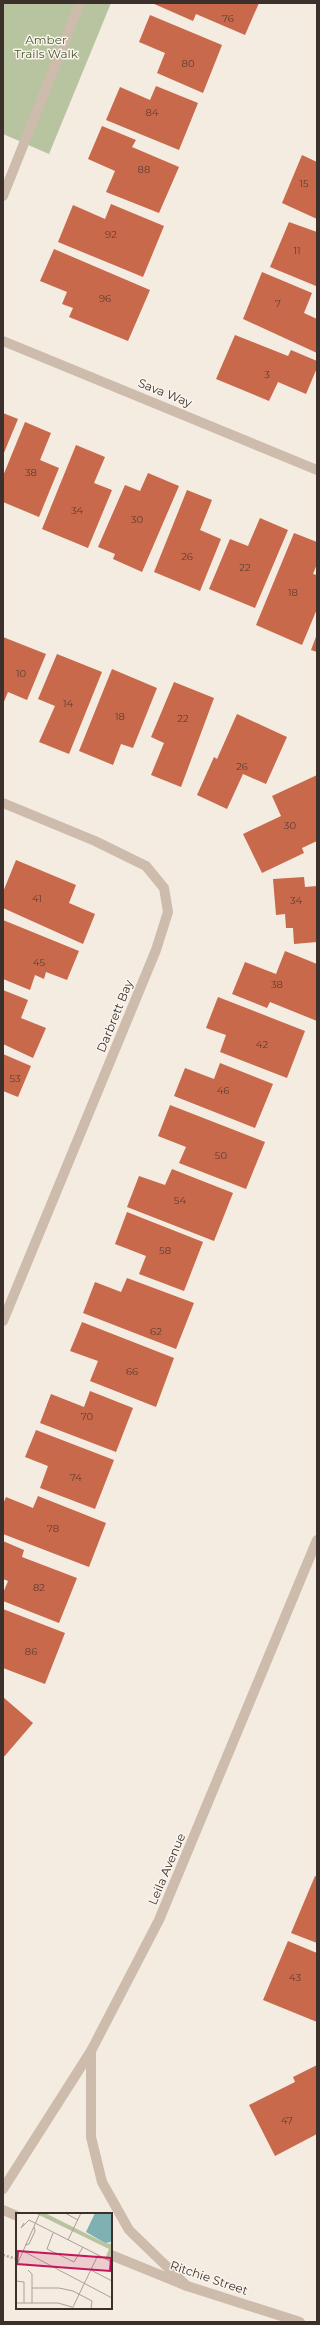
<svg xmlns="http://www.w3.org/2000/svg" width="320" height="2325" font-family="Montserrat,sans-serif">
<rect width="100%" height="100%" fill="#f4ebe1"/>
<polygon fill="#b8c4a0" points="3,3 111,3 49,154 3,134"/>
<g fill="#c8694b">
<polygon points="152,3 259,3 245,35 196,14 193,21"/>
<polygon points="150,15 222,45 203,93 157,73 165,53 139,42"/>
<polygon points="156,86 198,103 179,150 106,120 120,87 150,100"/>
<polygon points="102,126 136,140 132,147 179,167 159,213 106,192 115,171 88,159"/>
<polygon points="302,155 317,162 317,219 282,203"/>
<polygon points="111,204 164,226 143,277 58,242 73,205 105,219"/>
<polygon points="289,222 317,232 316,286 270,267"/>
<polygon points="54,249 150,290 128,341 69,317 73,308 62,304 67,292 40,281"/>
<polygon points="262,272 312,293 304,313 317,319 317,353 243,319"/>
<polygon points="235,335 288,356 291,350 317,361 317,368 306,394 278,382 269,401 216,379"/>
<polygon points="3,413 18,419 3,455"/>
<polygon points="25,422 51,433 40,460 59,468 39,517 3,502 3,476"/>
<polygon points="76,445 105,457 94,483 112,490 88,548 42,529"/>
<polygon points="148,473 179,486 142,572 113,559 115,554 98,547 125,485 140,491"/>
<polygon points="187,490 212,500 200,530 221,539 200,591 154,572"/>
<polygon points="260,518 288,530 255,608 209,589 230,539 248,546"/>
<polygon points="294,533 317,542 317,564 313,574 317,575 317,609 302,645 256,625"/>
<polygon points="317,634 317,652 311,650"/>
<polygon points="3,637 46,654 27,700 8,692 3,704"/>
<polygon points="57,654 102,672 69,754 39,742 55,706 38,699"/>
<polygon points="112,669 157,688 133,748 121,744 113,765 79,751"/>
<polygon points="174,682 214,698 181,787 151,775 164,743 151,737"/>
<polygon points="237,714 287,737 266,784 243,774 227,809 197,795 214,757 217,759"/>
<polygon points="317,775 317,841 302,848 304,853 262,873 243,834 281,816 272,796"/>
<polygon points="16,860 76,885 69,903 95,914 83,944 3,908 3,892"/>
<polygon points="304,877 305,887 317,886 317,942 294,944 293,928 286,928 285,914 276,915 273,879"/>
<polygon points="3,920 79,951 67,980 46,972 44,979 35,975 30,990 3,979"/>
<polygon points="285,951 317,964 317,1021 270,1002 267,1008 232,994 245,962 276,974"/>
<polygon points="3,990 28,1000 21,1018 46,1028 33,1058 3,1044"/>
<polygon points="218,997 305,1031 287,1078 220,1052 226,1035 206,1028"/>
<polygon points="3,1054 31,1066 18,1097 3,1091"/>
<polygon points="220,1063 273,1084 255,1128 174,1096 185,1068 214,1079"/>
<polygon points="170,1105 265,1142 246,1189 179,1163 186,1147 158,1136"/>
<polygon points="172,1169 233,1193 214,1241 127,1207 139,1176 165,1185"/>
<polygon points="127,1212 203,1242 184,1291 139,1274 146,1256 115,1244"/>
<polygon points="127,1278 194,1303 176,1349 83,1313 95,1282 121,1292"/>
<polygon points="82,1322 174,1358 156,1407 90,1381 98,1361 70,1351"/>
<polygon points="90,1391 133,1408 116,1452 40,1423 51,1394 84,1407"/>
<polygon points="36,1430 114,1460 95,1509 40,1488 48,1466 25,1457"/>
<polygon points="38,1496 106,1523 89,1567 3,1534 3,1504 6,1497 33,1508"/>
<polygon points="3,1541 24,1550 22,1557 77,1578 59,1623 3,1601 3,1593 8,1581 3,1579"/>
<polygon points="3,1609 65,1633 45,1684 3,1668"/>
<polygon points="3,1697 33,1723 3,1758"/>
<polygon points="315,1876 317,1877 317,1943 291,1933"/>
<polygon points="288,1941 317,1953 317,2022 263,2000"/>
<polygon points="317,2065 317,2134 275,2156 249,2105 295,2082 293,2077"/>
</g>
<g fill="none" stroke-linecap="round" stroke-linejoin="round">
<polyline stroke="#b9a596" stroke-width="2.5" stroke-dasharray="2 2" stroke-linecap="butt" points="3,2255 17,2259"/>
<g stroke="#cdbbac" stroke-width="10">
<polyline points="3,196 80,3"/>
<polyline points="3,341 317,470"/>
<polyline points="3,803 95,841 146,866 164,888 168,912 156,950 3,1321"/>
</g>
<g stroke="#cdbbac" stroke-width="10">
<polyline points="91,2051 91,2137 102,2182 129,2230 187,2286"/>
<polyline points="3,2189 91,2051 159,1920 317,1540"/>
<polyline points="3,2210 17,2216"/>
<polyline points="111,2255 187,2286 300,2322"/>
</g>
</g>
<g text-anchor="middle" stroke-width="3" stroke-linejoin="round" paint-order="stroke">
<g font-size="10" fill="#5e3e33">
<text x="228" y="22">76</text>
<text x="188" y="67">80</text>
<text x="152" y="116">84</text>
<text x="144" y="173">88</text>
<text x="304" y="187">15</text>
<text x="111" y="238">92</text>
<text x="297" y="254">11</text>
<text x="105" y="302">96</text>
<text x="278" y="307">7</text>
<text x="267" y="378">3</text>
<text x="31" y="476">38</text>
<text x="77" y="514">34</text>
<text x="137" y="523">30</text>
<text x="187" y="560">26</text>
<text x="245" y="571">22</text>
<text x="293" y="596">18</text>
<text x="21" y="677">10</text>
<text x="68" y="707">14</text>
<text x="120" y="720">18</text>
<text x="183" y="722">22</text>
<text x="242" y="770">26</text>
<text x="290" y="829">30</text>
<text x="37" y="902">41</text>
<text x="296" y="904">34</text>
<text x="39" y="966">45</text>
<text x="277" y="988">38</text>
<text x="262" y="1048">42</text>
<text x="15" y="1082">53</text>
<text x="223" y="1094">46</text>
<text x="221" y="1159">50</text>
<text x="180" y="1204">54</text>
<text x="165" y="1254">58</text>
<text x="156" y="1335">62</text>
<text x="132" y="1375">66</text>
<text x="87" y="1420">70</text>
<text x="76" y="1481">74</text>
<text x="53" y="1532">78</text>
<text x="39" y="1591">82</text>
<text x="31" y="1655">86</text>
<text x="295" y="1981">43</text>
<text x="287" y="2124">47</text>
</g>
<g font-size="12" fill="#4a5a2e" stroke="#fbf5ee">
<text x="46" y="44">Amber<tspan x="46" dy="14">Trails Walk</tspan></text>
</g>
<g font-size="12" fill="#3b302b" stroke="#fbf5ee">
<text transform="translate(165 393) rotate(22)" y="4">Sava Way</text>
<text transform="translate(115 1016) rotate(-68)" y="4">Darbrett Bay</text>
<text transform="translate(167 1869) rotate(-67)" y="4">Leila Avenue</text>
<text transform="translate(209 2278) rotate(19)" y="4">Ritchie Street</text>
</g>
</g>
<g transform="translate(16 2213)">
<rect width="96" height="96" fill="#f4ebe1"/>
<path d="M 19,0 L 29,0 L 89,30 L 96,31 L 96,50 L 89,46 L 93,36 Z" fill="#b8c4a0"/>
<path d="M 79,0 L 95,0 L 95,29 L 89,30 L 70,19 Z" fill="#7fb0b2"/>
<path fill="none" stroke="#aaa098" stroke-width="1" d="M 49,0 L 62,7M 8,10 L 5,15 L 13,7 L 96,49M 37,20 L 31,36 L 58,49 L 67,34M 52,27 L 65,0M 9,32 L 13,31 L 19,18 L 18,14M 7,38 L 96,85M 0,54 L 24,0M 12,57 L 16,61 L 16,90M 75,57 L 96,68M 0,68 L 8,69 L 8,90M 16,75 L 43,75 L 57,78 L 76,88 L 75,96M 0,90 L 42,90 L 56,94M 56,96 L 82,42"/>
<path fill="#c2185b" fill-opacity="0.15" stroke="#c2185b" stroke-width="2" d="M 2,38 L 95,45 L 94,58 L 1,51 Z"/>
<rect width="96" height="96" fill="none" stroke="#3b302b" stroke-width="2"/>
</g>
<rect width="320" height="2325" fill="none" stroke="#3b302b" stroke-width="8"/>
</svg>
